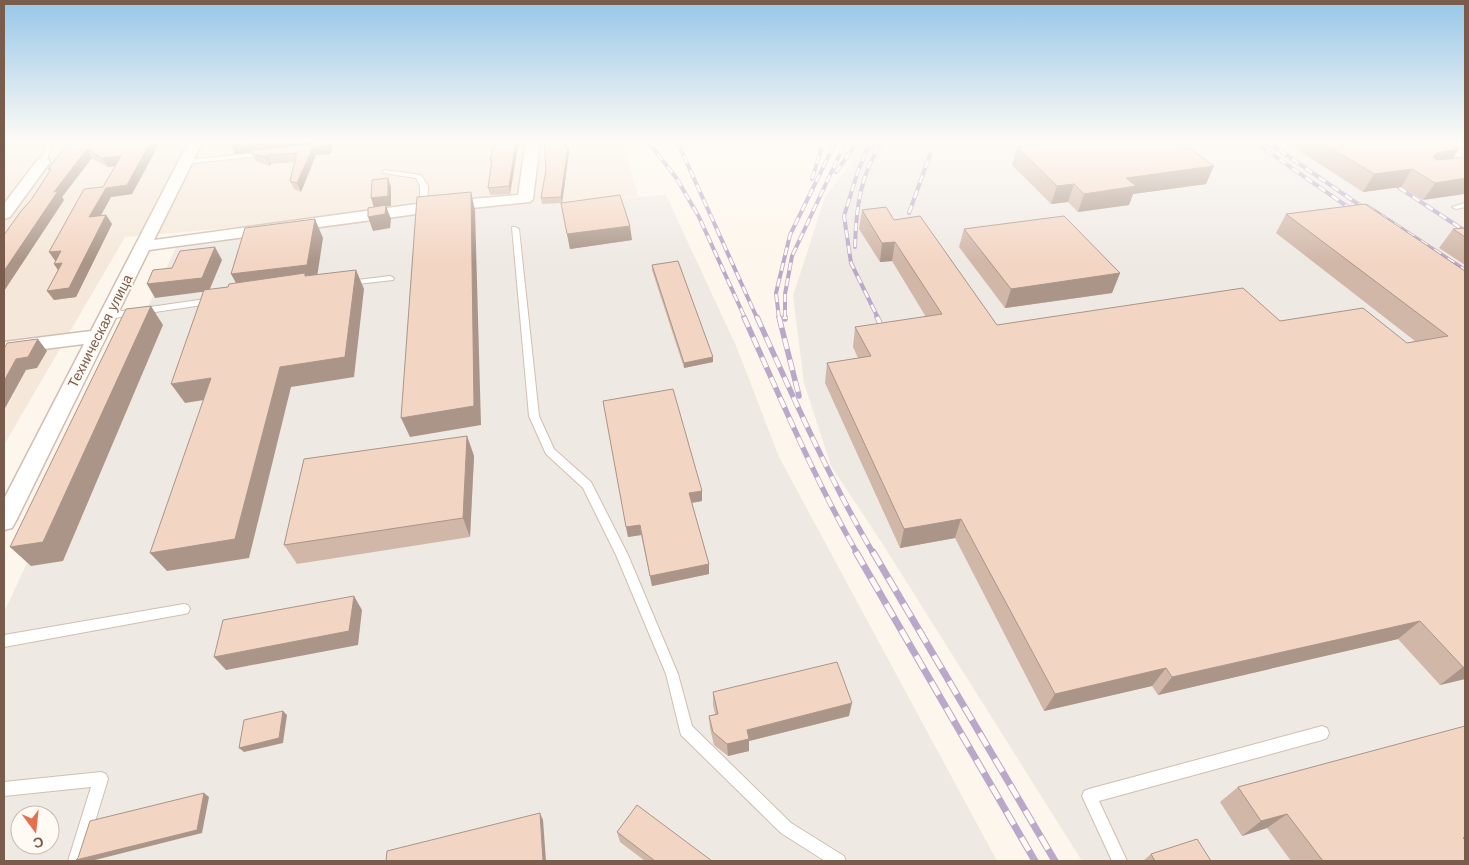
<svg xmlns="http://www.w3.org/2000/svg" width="1469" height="865" font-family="'Work Sans',sans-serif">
<rect width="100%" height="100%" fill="#fdf6ec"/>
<polygon fill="#f5e8da" points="4,141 622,141 638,196 488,206 125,237 4,445"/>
<g fill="#efe9e4" fill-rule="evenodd">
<polygon points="853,141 1465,141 1465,861 1082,861 882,543 831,466 804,383 793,296 825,197 853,161 841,158"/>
<path d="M 666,195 L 737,348 L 779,457 L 997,861 L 4,861 L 4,612 L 178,243 L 488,206 ZM 20,815 L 50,815 L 50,845 L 20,845 Z"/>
</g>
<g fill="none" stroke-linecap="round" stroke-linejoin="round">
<g stroke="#d1beb0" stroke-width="2">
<g id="service">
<polygon points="47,141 53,141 46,162 43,164 40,162"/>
<polygon points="1462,143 1464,144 1464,146 1451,148 1465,157 1465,162 1441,147 1444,145"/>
<polygon points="264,152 267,154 266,155 186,164 183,162 186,160"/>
<polygon points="385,170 421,175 428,186 427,210 420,208 420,186 416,178 383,173 383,171"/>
<polygon points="1465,203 1465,207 1456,209 1452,207"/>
<polygon points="512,227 515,227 519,229 539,416 554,449 591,482 628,555 678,674 692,726 791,823 844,856 846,861 825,861 781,833 681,735 666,674 616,555 583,488 546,454 529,416"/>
<polygon points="390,276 394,278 393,280 349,285 345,283 349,281"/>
<polygon points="213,298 217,301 216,303 108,319 104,316 108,313"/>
<polygon points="184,604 188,605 190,609 188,613 184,614 4,647 4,635"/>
<polygon points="1322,726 1327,728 1329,733 1327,738 1322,740 1099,801 1127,861 1112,861 1082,796 1084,791 1089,789"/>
<polygon points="101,772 106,774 108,779 83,861 68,861 91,787 4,796 4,782"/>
</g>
</g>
<g stroke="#d1beb0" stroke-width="3">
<g id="minor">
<polygon points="189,141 203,141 154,240 424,203 518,195 526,141 540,141 533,199 530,202 424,213 149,250 16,521 12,528 4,530 4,499 84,344 4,354 4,342 91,331"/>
<polygon points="43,158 48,159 50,162 10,217 4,219 4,204 38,159"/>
</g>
</g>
<use href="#service" fill="#fff" fill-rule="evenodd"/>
<use href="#minor" fill="#fff" fill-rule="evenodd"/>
<g stroke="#b9a8c9" stroke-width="4">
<g id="rail-far2">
<polyline points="648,141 677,179 699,217 745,318"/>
<polyline points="677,141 757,318"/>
<polyline points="875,141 867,150 858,171 844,216 851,263 878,318"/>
<polyline points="1253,141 1358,214"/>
<polyline points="1266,141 1371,213"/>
<polyline points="836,172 858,141"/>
<polyline points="812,179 824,141"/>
<polyline points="1386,179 1465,231"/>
<polyline points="1367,206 1465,270"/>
<polyline points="909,213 935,141"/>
<path d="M 855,247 C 856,209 860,173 883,141"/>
<polyline points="779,318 776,293 790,235 836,141"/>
<polyline points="785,318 785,294 792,256 846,141"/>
</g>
</g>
<g stroke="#b9a8c9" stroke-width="5.5">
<g id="rail-far1">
<path d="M 744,317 C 780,397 814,478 857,553"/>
<path d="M 757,317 C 793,397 829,478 873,553"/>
<polyline points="779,317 799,396"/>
<polyline points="785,317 785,319"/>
<polyline points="877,317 886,336"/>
</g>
</g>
<g stroke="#b9a8c9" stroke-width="7">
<g id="rail">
<polyline points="856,552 1035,861"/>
<polyline points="873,552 1055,861"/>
</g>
</g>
<use href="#rail-far2" stroke="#fffaf3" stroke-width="2.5" stroke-dasharray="8" stroke-linecap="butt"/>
<use href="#rail-far1" stroke="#fffaf3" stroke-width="4" stroke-dasharray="11" stroke-linecap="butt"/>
<use href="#rail" stroke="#fffaf3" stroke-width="5" stroke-dasharray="15" stroke-linecap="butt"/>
</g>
<g fill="#d1b7a8">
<polygon points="67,141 157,141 159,144 132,194 111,197 101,215 106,215 112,224 76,297 54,300 47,291 58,270 54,264 56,261 49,252 103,187 115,166 108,167 92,158 62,197 64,200 4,291 4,235 31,200 50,171 48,169 68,143"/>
<polygon points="221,141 334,141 331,154 316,155 301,192 294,189 290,181 295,162 271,164 270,166 255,161 252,152 235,154 231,144 223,145"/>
<polygon points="494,141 519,141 510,194 490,195 488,188 491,165 490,160"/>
<polygon points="565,141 566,146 568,146 569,153 562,203 632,240 570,249 561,203 542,204 541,198"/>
<polygon points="987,141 1002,141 1000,144"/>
<polygon points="1284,141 1443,141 1459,149 1423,200 1401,187 1363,192"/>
<polygon points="1017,147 1206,184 1133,194 1129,205 1078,212 1068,202 1051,204 1012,165"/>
<polygon points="862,210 894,220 997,325 1280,321 1407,343 1415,341 1276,233 1286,214 1465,271 1465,679 1440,685 1398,639 1158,695 1152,686 1044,711 955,538 900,548 825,383 827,363 858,358 853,347 855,327 926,317 892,261 880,262 859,229"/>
<polygon points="1465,228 1465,265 1439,248 1453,229"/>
<polygon points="964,229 1120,273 1112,293 1005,308 959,247"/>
<polygon points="652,265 713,362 684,368 652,270"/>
<polygon points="603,401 702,501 692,503 709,564 709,574 652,586 641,535 628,537"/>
<polygon points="467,436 474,456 470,537 297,564 284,545"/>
<polygon points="713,692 849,716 749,741 749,751 728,756 714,745 710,728 709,716 715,714 713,705"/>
<polygon points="1238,787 1465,861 1291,861 1267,828 1242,836 1220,802"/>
<polygon points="617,832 712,861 645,861 620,842"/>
<polygon points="1151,854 1211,861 1143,861"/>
</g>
<g fill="#aa9588">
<polygon points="151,141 157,141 159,144 132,194 111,197 95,226 89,217 106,188"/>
<polygon points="221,141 237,141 238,143 223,145"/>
<polygon points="253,141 313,141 315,146 261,151 258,146 257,152 235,154 231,145"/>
<polygon points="329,141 334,141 331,154 316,155 301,192 297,183 313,147"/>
<polygon points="516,141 519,141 510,194 509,186"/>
<polygon points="568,146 569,153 562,203 561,197"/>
<polygon points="87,149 92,158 62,197 64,200 4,291 4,271 54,192"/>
<polygon points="1459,149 1447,167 1433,157 1437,153"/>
<polygon points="267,155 271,164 270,166 266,157"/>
<polygon points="121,156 126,165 108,167 102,158"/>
<polygon points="1214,166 1206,184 1133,194 1129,205 1078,212 1084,194 1126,178"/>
<polygon points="1412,169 1401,187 1363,192 1374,174"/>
<polygon points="388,178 391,187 391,206 386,206 391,219 390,228 373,231 368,217 374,208 371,198"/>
<polygon points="1465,178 1465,194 1423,200 1435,183"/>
<polygon points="1074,184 1068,202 1051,204 1057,186"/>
<polygon points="471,192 475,210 481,425 410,437 401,418"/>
<polygon points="106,215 112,224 76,297 54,300 47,291"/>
<polygon points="315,219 323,238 316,284 242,294 231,274"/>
<polygon points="630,226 632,240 570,249 567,234"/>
<polygon points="895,242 892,261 880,262 882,243"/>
<polygon points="215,247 222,260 209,291 155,298 147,284"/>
<polygon points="61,251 56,262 49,252"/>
<polygon points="62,263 60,273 54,264"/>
<polygon points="356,270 364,289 354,377 291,387 249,558 167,571 150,553 280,367"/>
<polygon points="1120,273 1112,293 1005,308 1011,289"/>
<polygon points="151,306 163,325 63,561 31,566 10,547"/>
<polygon points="38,339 47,351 37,368 26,370 4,410 4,381 16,359"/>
<polygon points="713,357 713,362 684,368 684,363"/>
<polygon points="211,378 223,397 185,403 171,384"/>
<polygon points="467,436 474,456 470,537 463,518"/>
<polygon points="702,491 702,501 690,503 689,493"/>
<polygon points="961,519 955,538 900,548 904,529"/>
<polygon points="640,525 641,535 628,537 626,527"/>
<polygon points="709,564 709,574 652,586 650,576"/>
<polygon points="354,596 362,610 358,645 226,670 214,657"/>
<polygon points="1420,621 1398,639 1158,695 1172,677"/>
<polygon points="1463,667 1465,667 1465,679 1440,685"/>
<polygon points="1166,668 1152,686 1044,711 1055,694"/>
<polygon points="852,703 849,716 749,741 749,751 728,756 727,744 747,730"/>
<polygon points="283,711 287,715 283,743 244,752 239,748"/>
<polygon points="204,793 209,797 202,833 91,861 79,861 76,860"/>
<polygon points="540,813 543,820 546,861 543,861"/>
<polygon points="1287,814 1267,828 1242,836 1261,821"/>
</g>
<g fill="#f3d5c3" stroke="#aa9588">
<polygon points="70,141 151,141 127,185 106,188 89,217 106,215 69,288 47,291 62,263 54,264 61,251 49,252 84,189 103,187 121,156 102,158 87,149 54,192 58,191 4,271 4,235 21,211 31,200 51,169 48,169"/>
<polygon points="232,141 253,141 253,143 231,145"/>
<polygon points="258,141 276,141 257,143"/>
<polygon points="316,141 329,141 328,145 313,147 297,183 290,181 297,153 267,155 266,157 251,153 253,150 314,144 317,141"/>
<polygon points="494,141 516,141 509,186 488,188 492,160 490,160"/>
<polygon points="544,141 565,141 565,147 568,146 561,197 541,198 546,170"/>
<polygon points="1064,141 1171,141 1182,149 1189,148 1214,166 1126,178 1136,186 1084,194 1074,184 1057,186 1017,147"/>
<polygon points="1320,141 1443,141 1459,149 1437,153 1433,157 1437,160 1465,157 1465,178 1435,183 1412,169 1374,174"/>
<polygon points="388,178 388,196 371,198 372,180"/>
<polygon points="471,192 474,406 401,418 417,197"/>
<polygon points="620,195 630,226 567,234 561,203"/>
<polygon points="1365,204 1465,271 1465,667 1463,667 1420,621 1172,677 1166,668 1055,694 961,519 904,529 827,363 871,356 855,327 942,314 895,242 882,243 862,210 886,207 894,220 920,216 997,325 1243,288 1280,321 1363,308 1407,343 1448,336 1286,214"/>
<polygon points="386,205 385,214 368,217 368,208"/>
<polygon points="1064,216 1120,273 1011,289 964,229"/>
<polygon points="315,219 307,265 231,274 245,228"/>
<polygon points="1465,228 1465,237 1453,229"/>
<polygon points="215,247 202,278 147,284 153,270 172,268 180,251"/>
<polygon points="678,261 713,357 684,363 652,265"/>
<polygon points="356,270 345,357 280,367 235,539 150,553 211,378 171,384 204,290 228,287 229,284 305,273 305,276"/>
<polygon points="151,306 43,542 10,547 126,309"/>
<polygon points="38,339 28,357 16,359 4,381 4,349 7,343"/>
<polygon points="673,389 702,491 689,493 709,564 650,576 640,525 626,527 603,401"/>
<polygon points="467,436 463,518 284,545 304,459"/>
<polygon points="354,596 349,631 214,657 223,620"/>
<polygon points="837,662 852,703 747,730 749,739 727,744 713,732 709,716 718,714 713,692"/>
<polygon points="283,711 279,738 239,748 244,720"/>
<polygon points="1465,726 1465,837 1463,838 1465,840 1465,861 1323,861 1287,814 1261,821 1238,787"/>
<polygon points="204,793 197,830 76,860 78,858 90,821"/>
<polygon points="637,805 712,861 655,861 617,832"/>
<polygon points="540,813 543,861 386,861 387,851"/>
<polygon points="1197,839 1211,861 1155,861 1151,854"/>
</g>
<linearGradient id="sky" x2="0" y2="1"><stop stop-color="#97c7e8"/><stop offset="0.54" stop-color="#fefbf6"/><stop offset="1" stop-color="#fefbf6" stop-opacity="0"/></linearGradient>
<rect width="1469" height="262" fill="url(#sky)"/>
<g text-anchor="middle" stroke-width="4" stroke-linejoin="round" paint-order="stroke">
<g font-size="14" fill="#7a5c4d" stroke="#fffaf3">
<text transform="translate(100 331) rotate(-63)" y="5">Техническая улица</text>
</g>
</g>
<rect width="1469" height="865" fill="none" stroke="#7a5c4d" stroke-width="10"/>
<g transform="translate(35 830) rotate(165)"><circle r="24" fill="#fffaf3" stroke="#cabbb1"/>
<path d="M0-4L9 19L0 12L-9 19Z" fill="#e76f51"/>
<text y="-8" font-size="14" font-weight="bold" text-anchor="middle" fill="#7a5c4d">С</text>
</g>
</svg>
